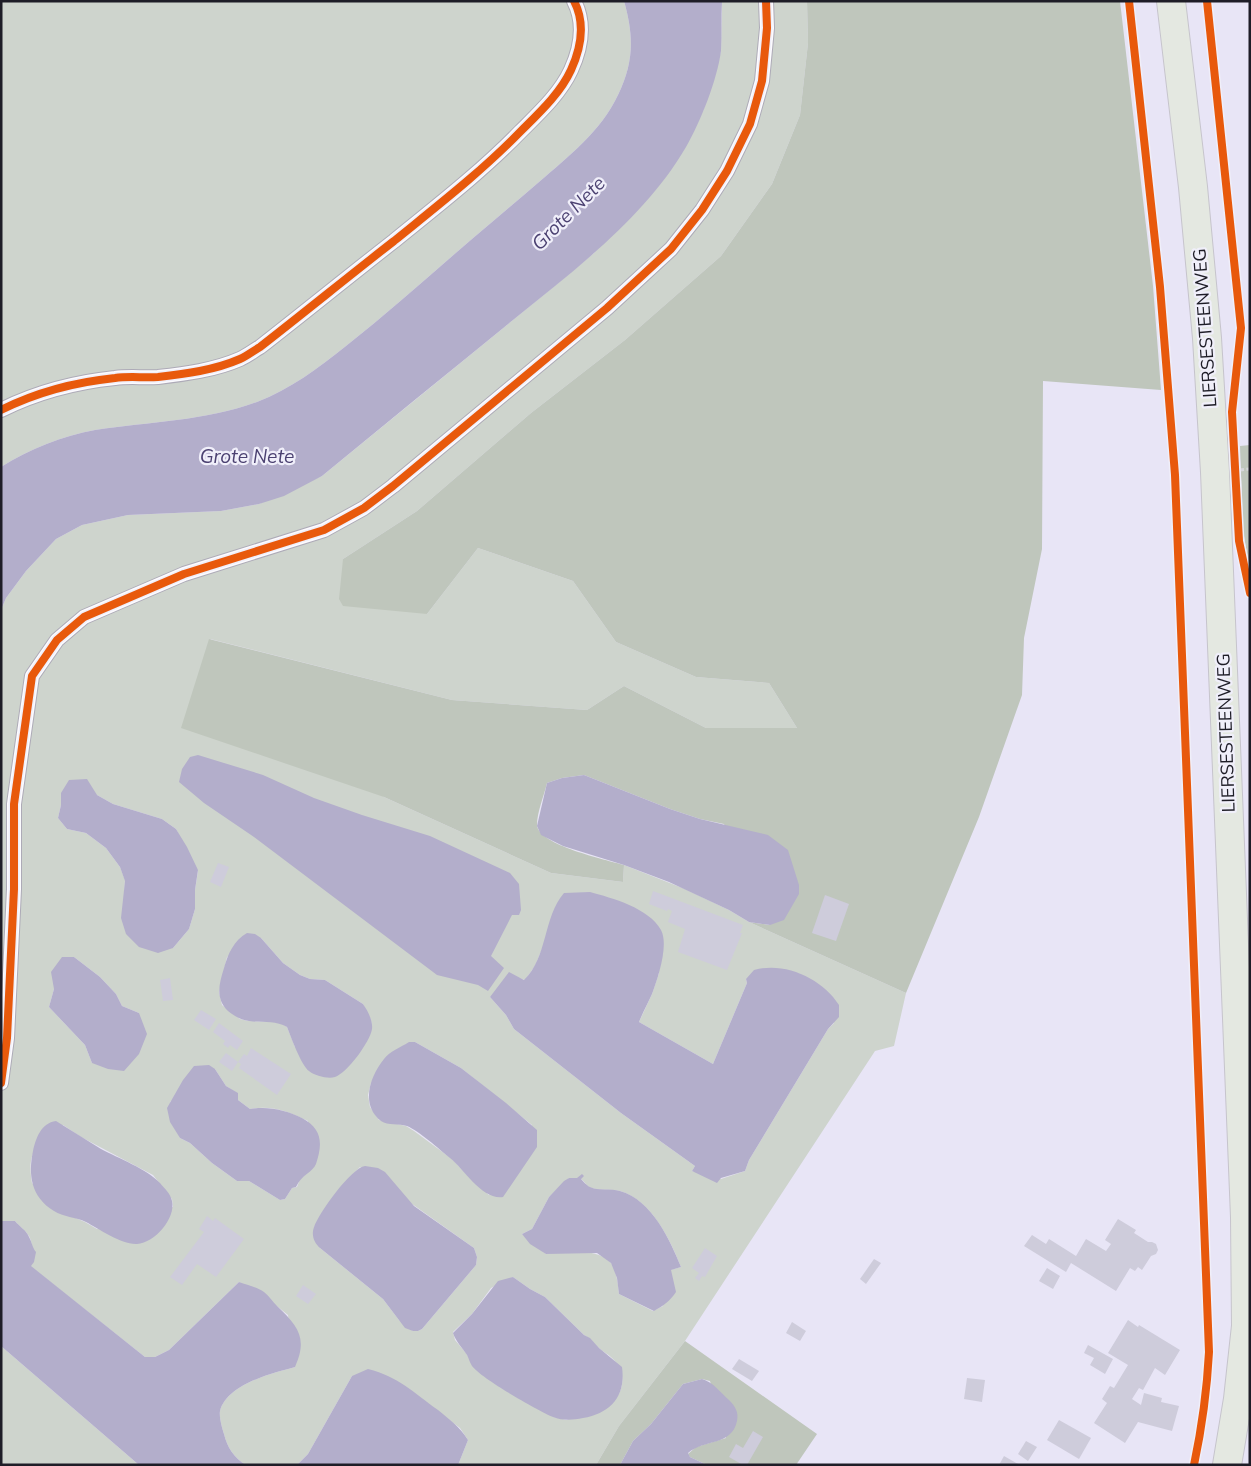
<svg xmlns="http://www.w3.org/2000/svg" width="1251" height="1466" font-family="Mulish,sans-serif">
<rect width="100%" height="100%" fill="#e8e5f6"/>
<g fill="#ced4cd" fill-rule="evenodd">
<path d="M 1,1 L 624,1 C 634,36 634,62 618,95 C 601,131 569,156 539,182 C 517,201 494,220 472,239 C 430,275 389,312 346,346 C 318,368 291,389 257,402 C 206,421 149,422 95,430 C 63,436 29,449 1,467 Z"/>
<path d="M 722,1 L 807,1 L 808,43 L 800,115 L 772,184 L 721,256 L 625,340 L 531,413 L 417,511 L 343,559 L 427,614 L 478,548 L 573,581 L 616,642 L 696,677 L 769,683 L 797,728 L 706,728 L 624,686 L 587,710 L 452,700 L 210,639 L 384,797 L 551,873 L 623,882 L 624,865 L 685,889 L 729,910 L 749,922 L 906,993 L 894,1046 L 875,1051 L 685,1341 L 619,1426 L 596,1465 L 458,1465 L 468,1440 L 460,1428 L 436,1410 L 352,1376 L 308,1454 L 297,1465 L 246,1465 C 234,1458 227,1447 224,1434 C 222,1428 219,1417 220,1411 C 227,1384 273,1373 295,1367 L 288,1315 L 278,1307 L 239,1282 L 169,1350 L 155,1357 L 145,1357 L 30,1266 C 31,1257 34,1245 29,1236 C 26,1231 19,1226 15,1221 L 1,1222 L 1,610 L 6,598 L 26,571 L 56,539 L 82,525 L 128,515 L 221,511 L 259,504 L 322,476 L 557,284 L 594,253 L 703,111 L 713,81 L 721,51 ZM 97,795 L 113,804 L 162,819 L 176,829 L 198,871 L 195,890 L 195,909 L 189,929 L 173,948 L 124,898 L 125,880 L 120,867 L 106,848 L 86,833 L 67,829 L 58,818 L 61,805 ZM 261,938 L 283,963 L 300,975 L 310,979 L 325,980 L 363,1004 L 371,1020 L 372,1029 L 295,1047 L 287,1027 L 279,1022 L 248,1021 L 240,1019 L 222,1005 L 219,992 L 227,957 ZM 542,949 L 659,973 L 652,994 L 639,1022 L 713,1064 L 747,983 L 746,979 L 787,970 L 800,974 L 834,1023 L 828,1029 L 749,1160 L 745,1171 L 721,1179 L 692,1171 L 695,1166 L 621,1113 L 514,1029 L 506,1015 L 490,997 L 519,978 L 525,980 L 535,966 ZM 74,957 L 100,977 L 116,994 L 122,1006 L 139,1013 L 92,1063 L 85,1045 L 49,1007 L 54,989 ZM 415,1042 L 461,1068 L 532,1125 L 489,1195 L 469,1177 L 452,1159 L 414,1131 L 406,1126 L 379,1120 L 370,1107 L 368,1095 L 371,1083 L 380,1066 ZM 215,1069 L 226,1086 L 237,1093 L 238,1100 L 250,1109 C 273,1105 288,1112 308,1121 L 305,1175 L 300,1179 L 297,1187 L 292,1188 L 285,1199 L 280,1200 L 249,1181 L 237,1181 L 212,1163 L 190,1143 L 180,1138 L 170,1102 ZM 63,1125 L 81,1137 L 153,1175 L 172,1199 L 173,1207 L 97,1229 L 85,1222 L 71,1216 L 32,1183 C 26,1148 39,1145 63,1125 ZM 360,1167 L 474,1248 L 477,1257 L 476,1265 L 422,1329 L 418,1331 L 413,1331 L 399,1320 L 383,1299 L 320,1248 L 314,1227 L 342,1186 ZM 569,1178 C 572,1178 578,1178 581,1179 C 584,1181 586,1185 589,1187 C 598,1191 611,1189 620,1191 C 651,1200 670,1239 681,1267 L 670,1270 L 663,1306 L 653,1311 L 619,1294 C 618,1284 617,1272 611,1263 C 600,1248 563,1251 546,1254 L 522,1234 L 532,1229 L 549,1197 ZM 513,1277 L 530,1289 L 545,1297 L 584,1335 C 590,1338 593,1343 599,1348 C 603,1352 608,1354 612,1358 C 623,1369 625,1380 619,1394 L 567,1420 L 554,1417 L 506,1390 L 473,1366 L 466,1353 L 455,1340 L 453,1332 L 472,1314 L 491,1288 Z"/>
<polygon points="1,1346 139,1465 1,1465"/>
</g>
<g fill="#bfc6bc">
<path d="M 807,1 L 1120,1 L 1153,286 L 1161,390 L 1043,381 L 1042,549 L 1024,638 L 1022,695 L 979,817 L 906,993 L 749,922 L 770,925 L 724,824 L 700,819 L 670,809 L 584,775 L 562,778 L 547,783 C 544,796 537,812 537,825 C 538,845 607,860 624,865 L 623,882 L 551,873 L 384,797 L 181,728 L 209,639 L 452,700 L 587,710 L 624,686 L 706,728 L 797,728 L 769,683 L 696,677 L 616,642 L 573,581 L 478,548 L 427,614 L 343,606 L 339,599 L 343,559 L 417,511 L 531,413 L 625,340 L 721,256 L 772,184 L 800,115 L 808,43 Z"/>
<polygon points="1250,445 1250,571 1243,530 1240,446"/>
<polygon points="685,1341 817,1434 796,1465 707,1465 690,1457 688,1454 696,1447 726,1438 710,1381 702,1379 683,1384 651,1424 633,1441 620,1465 596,1465 619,1426"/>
</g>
<g fill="#b3aecb">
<path d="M 624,1 L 722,1 C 721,18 722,34 721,51 C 717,80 701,121 686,147 C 646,216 575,270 513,320 C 449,372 385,424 322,476 L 284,496 L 259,504 L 221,511 L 128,515 L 82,525 L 56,539 L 26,571 L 6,598 L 1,610 L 1,467 C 29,449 63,436 95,430 C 149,422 206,421 257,402 C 291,389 318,368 346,346 C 389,312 430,275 472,239 C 494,220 517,201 539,182 C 569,156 601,131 618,95 C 634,62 634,36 624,1 Z"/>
<polygon points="198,755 263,775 314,798 362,815 430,836 510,873 519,884 521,910 519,915 512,915 491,956 504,968 488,991 478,985 437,975 254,837 204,803 179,782 182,769 190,757"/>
<polygon points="584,775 670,809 700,819 768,835 788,850 799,885 799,894 784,920 770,925 749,922 729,910 669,882 624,865 563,846 541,835 537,826 547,783 562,778"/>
<polygon points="87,779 97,795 113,804 162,819 176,829 187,847 198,870 195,890 195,909 189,929 173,948 158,953 139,947 126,934 121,918 125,881 120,867 106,848 86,833 67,829 58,818 61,805 61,793 69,780"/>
<path d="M 590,892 C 612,898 649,908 661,930 C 669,945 658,978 652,994 C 648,1003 643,1012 639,1022 L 713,1064 L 747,983 L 746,979 L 754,970 C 785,961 823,979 839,1005 L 839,1017 L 828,1029 L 749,1160 L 745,1171 L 721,1178 L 717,1183 L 692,1171 L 695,1166 L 621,1113 L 514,1029 L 506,1015 L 490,997 L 509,972 L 524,980 C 548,957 543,917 564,893 Z"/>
<path d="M 247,933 L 255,934 L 261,938 L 283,963 L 300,975 L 310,979 L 325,980 L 363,1004 C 368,1011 373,1021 372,1029 C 370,1042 347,1073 335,1077 C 328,1079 315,1076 309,1071 C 301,1065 291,1037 287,1027 C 275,1020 262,1023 249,1021 C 241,1020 234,1016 228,1011 C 215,998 219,984 224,968 C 228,954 234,940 247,933 Z"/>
<polygon points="62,957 74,957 100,977 116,994 122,1006 139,1013 147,1034 139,1054 124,1071 108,1069 92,1063 85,1045 49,1007 54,989 51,972"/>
<path d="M 409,1042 L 415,1042 L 461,1068 L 506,1103 L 537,1130 L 537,1147 L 503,1197 C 482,1200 465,1170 450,1158 C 439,1149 419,1131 407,1126 C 399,1123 388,1126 381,1121 C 360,1105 370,1076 384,1059 C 389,1052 401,1047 409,1042 Z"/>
<path d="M 209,1065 L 215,1069 L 226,1086 L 238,1093 L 238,1100 L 250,1109 C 269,1106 285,1110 302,1118 C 322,1129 323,1143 316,1164 C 313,1172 301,1175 296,1187 L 292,1188 L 285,1199 L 280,1200 L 249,1181 L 237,1181 L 212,1163 L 190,1143 L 180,1138 L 170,1122 L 167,1108 L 183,1080 L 194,1066 Z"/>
<path d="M 56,1121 C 71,1130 86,1140 101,1149 C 118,1158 147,1169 160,1183 C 164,1188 171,1194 172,1201 C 176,1218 155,1243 137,1244 C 122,1245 99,1229 86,1222 C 76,1217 63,1217 54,1211 C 31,1197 28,1175 33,1151 C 36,1138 41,1123 56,1121 Z"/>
<path d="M 365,1166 L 378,1168 L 385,1172 L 414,1206 L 474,1248 L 477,1257 L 476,1265 L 422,1329 L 418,1331 L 413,1331 L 405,1328 L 383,1299 L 320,1248 C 314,1243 311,1235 314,1227 C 319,1213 351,1168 365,1166 Z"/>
<path d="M 582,1174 L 584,1176 L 581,1179 C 583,1181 587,1186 590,1187 C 598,1191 611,1188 620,1191 C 652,1200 670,1240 681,1267 L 671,1270 L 676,1292 C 670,1301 663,1306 654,1311 L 619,1294 L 617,1278 L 611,1263 L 597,1253 L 546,1254 L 530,1244 L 522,1234 L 532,1229 L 549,1197 L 564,1181 L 569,1178 L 577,1178 Z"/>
<path d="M 2,1221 L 15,1221 C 19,1226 27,1231 29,1237 C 32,1242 32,1247 36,1252 L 34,1262 L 31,1266 L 145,1357 L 155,1357 L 169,1350 L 239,1282 C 247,1285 257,1287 264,1292 C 269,1296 273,1302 277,1306 C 298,1326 308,1338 295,1367 C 273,1373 227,1384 220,1411 C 219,1417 222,1428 224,1434 C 227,1447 234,1458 246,1465 L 139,1465 L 1,1346 Z"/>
<path d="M 513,1277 L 530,1289 L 545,1297 L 584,1335 L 590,1338 L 599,1348 L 622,1367 C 626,1396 611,1413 583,1418 C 573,1420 563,1421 553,1417 C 537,1410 482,1379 472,1366 C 470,1363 469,1359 467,1355 C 462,1347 456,1342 453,1333 L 472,1314 L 498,1281 Z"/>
<path d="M 368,1369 C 399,1377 413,1392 438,1410 C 450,1420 459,1426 468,1440 L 458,1465 L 297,1465 L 308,1454 L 352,1376 Z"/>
<path d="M 702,1379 C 713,1382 720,1392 729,1400 C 735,1406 739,1412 737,1421 C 732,1446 704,1439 688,1453 L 690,1457 L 707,1465 L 620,1465 L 633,1441 L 651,1424 L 683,1384 Z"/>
</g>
<g fill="#ceccdb">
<polygon points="218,863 229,867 221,887 210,882"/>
<polygon points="653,891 743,925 740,933 742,933 727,970 678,952 685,929 668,922 672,911 668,909 667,911 649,904"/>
<polygon points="825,895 849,904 836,941 812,933"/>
<polygon points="170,978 173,1000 163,1001 160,980"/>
<polygon points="201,1010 216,1019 209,1030 194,1020"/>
<polygon points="219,1023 243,1041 237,1050 230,1045 228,1048 223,1044 225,1041 213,1032"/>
<polygon points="251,1048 291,1074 277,1095 239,1068 241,1064 238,1062 244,1054 247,1056"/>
<polygon points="226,1053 238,1062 232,1071 219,1062"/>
<polygon points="207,1216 213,1221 215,1218 244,1239 216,1277 197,1264 182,1285 170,1277 204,1232 199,1229"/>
<polygon points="1118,1219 1136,1230 1134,1233 1148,1242 1152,1242 1156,1244 1158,1250 1156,1254 1151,1256 1142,1270 1138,1267 1135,1271 1130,1268 1116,1291 1071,1263 1066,1272 1024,1246 1032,1235 1046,1244 1049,1239 1076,1256 1086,1239 1106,1251 1111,1244 1105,1240"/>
<polygon points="705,1248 717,1256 705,1277 702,1276 699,1281 695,1278 699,1273 692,1268"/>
<polygon points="874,1259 881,1263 866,1284 860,1279"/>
<polygon points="1047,1268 1060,1276 1053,1289 1039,1281"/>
<polygon points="303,1285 316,1294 308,1304 296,1296"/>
<polygon points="1128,1320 1138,1327 1139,1325 1180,1350 1165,1375 1155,1368 1143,1390 1139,1388 1132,1399 1141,1405 1144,1393 1162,1398 1161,1402 1179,1406 1172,1431 1138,1422 1125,1443 1094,1423 1107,1403 1102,1399 1110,1386 1114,1388 1128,1365 1108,1353"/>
<polygon points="792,1322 806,1331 800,1341 786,1333"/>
<polygon points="1088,1345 1113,1359 1105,1374 1090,1365 1094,1358 1084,1353"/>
<polygon points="739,1359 759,1371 752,1381 732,1369"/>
<polygon points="967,1378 985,1380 982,1402 964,1399"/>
<polygon points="1059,1420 1091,1438 1079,1459 1047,1440"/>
<polygon points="753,1431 763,1437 747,1465 743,1465 729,1457 736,1444 743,1448"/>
<polygon points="1026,1441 1037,1447 1028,1461 1018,1454"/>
<polygon points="1004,1456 1020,1465 999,1465"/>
</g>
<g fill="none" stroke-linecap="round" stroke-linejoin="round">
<g stroke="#adaab7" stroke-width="16">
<g id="lane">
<path d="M 1,410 C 37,392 76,382 115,378 C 129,376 144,378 158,377 C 185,374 215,370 240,359 C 247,356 253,351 260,347 C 305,312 349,276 394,241 C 437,206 481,172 520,132 C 538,114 560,94 571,70 C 581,48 586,24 574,1"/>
<polyline points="1,1083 7,1038 14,889 14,804 32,676 57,640 84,617 184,574 324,530 364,508 393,486 607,308 671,249 702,210 727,171 750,124 762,81 767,28 766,1"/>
</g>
</g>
<g stroke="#c6c4cc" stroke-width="30">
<polyline id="primary" points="1171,1 1193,187 1207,338 1215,472 1245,1217 1246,1326 1238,1399 1227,1465"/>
</g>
<polyline stroke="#d7d7dc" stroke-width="3" stroke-dasharray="4 2.5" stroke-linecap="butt" points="1240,470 1250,469"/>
<use href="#lane" stroke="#fcfbfe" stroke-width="14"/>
<use href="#primary" stroke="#e4e8e1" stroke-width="28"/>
<g stroke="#f0effa" stroke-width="11">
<g id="cycleway">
<path d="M 1129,1 L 1160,287 L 1175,475 L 1209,1352 C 1207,1390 1202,1427 1194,1465"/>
<polyline points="1207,1 1241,328 1232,412 1239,541 1250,593"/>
<path d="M 1,410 C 37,392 76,382 115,378 C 129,376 144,378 158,377 C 185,374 215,370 240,359 C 247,356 253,351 260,347 C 305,312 349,276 394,241 C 437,206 481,172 520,132 C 538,114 560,94 571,70 C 581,48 586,24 574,1"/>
<polyline points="1,1083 7,1038 14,889 14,804 32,676 57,640 84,617 184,574 324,530 364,508 393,486 607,308 671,249 702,210 727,171 750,124 762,81 767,28 766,1"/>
</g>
</g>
<use href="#cycleway" stroke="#e8590c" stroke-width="8"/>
</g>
<g text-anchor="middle" stroke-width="4.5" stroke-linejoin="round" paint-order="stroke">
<g font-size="18" fill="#1e1d27" stroke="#f0effa">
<text transform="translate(1205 328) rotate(-94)" y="6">LIERSESTEENWEG</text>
<text transform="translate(1226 733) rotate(-92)" y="6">LIERSESTEENWEG</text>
</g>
<g font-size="19" font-style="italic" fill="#4b4171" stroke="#f0effa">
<text transform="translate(568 213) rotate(-45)" y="7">Grote Nete</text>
<text x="247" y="463">Grote Nete</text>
</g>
</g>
<rect width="1251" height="1466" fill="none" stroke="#1e1d27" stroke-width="5"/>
</svg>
